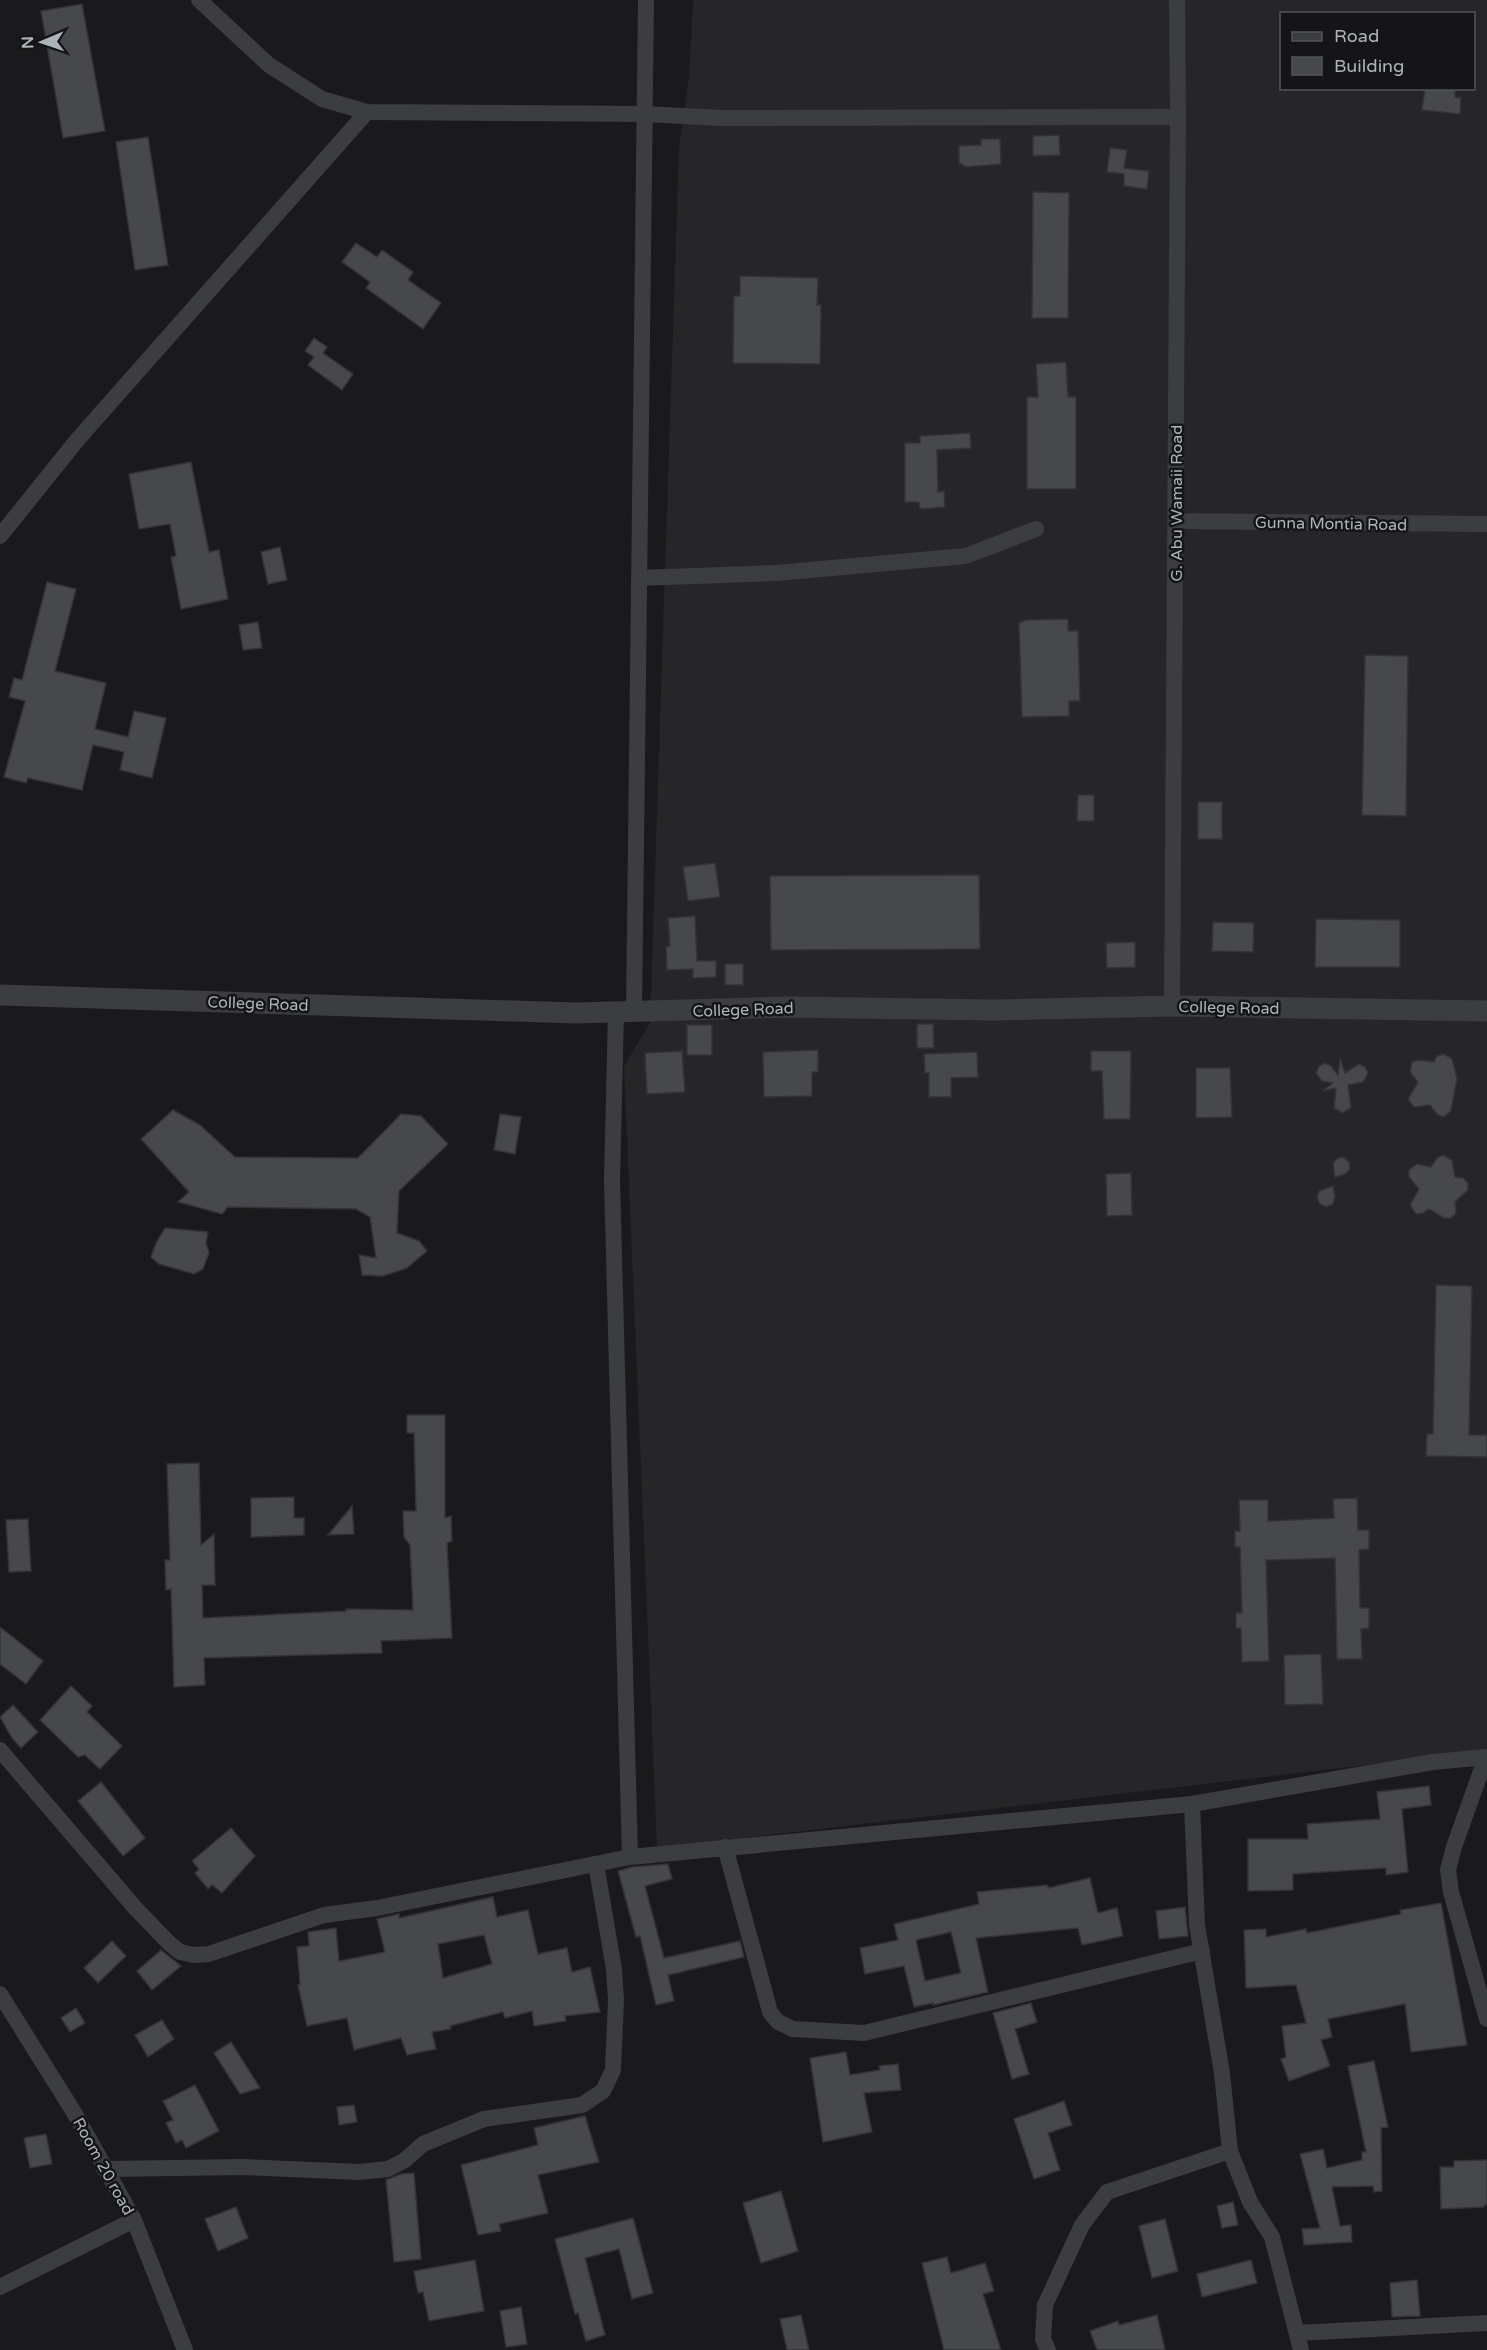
<svg xmlns="http://www.w3.org/2000/svg" width="1487" height="2350" font-family="'Varela Round',sans-serif">
<rect width="100%" height="100%" fill="#1a1a1c"/>
<path fill="#262629" fill-rule="evenodd" d="M 693,0 L 1487,0 L 1487,1751 L 657,1848 L 624,1066 L 650,1023 L 679,148 L 689,77 ZM 1282,14 L 1474,14 L 1474,88 L 1282,88 Z"/>
<g fill="#46484c" stroke="#343438" stroke-width="1.5" fill-rule="evenodd">
<polygon points="82,4 105,131 63,138 41,11"/>
<polygon points="1425,88 1455,88 1455,97 1461,98 1460,114 1422,110"/>
<polygon points="1059,135 1060,155 1033,156 1033,136"/>
<polygon points="148,137 168,265 135,270 116,142"/>
<polygon points="981,139 1000,139 1001,164 966,167 959,163 959,146 981,145"/>
<polygon points="1110,148 1127,150 1124,168 1149,171 1147,189 1124,186 1124,174 1107,172"/>
<polygon points="1033,192 1069,193 1068,318 1032,318"/>
<polygon points="356,243 377,257 382,250 413,272 408,280 441,303 423,329 366,288 370,282 342,262"/>
<polygon points="740,276 818,278 817,305 821,305 820,364 733,363 734,296 740,296"/>
<polygon points="314,338 327,347 323,353 353,374 342,390 308,365 314,357 305,351"/>
<polygon points="1066,362 1068,397 1076,397 1076,489 1027,489 1027,397 1038,397 1036,364"/>
<polygon points="970,433 971,448 937,450 938,492 944,491 945,507 920,509 919,502 905,502 905,443 920,443 920,436"/>
<polygon points="191,462 209,552 219,550 228,599 181,609 171,557 176,556 170,524 139,529 129,474"/>
<polygon points="280,547 287,580 268,584 261,552"/>
<polygon points="47,582 76,589 55,671 106,683 95,729 128,737 134,711 166,718 152,778 120,770 124,752 93,745 82,790 28,778 26,783 4,777 25,701 9,697 14,678 22,680"/>
<polygon points="1068,619 1068,631 1078,631 1080,701 1069,701 1069,716 1022,717 1019,623 1026,620"/>
<polygon points="258,622 262,648 243,650 239,625"/>
<polygon points="1365,655 1408,656 1406,816 1362,815"/>
<polygon points="1078,795 1094,795 1094,821 1077,821"/>
<rect x="1198" y="802" width="24" height="37"/>
<polygon points="715,863 720,897 688,901 683,867"/>
<polygon points="979,875 980,949 771,950 770,876"/>
<polygon points="695,916 697,961 716,961 716,977 693,978 693,969 667,970 666,947 670,946 668,918"/>
<polygon points="1316,919 1400,920 1400,967 1315,967"/>
<polygon points="1213,922 1254,923 1253,952 1212,951"/>
<polygon points="1135,942 1135,967 1107,968 1106,943"/>
<rect x="725" y="964" width="18" height="21"/>
<polygon points="917,1024 933,1024 934,1048 917,1048"/>
<rect x="687" y="1025" width="25" height="30"/>
<polygon points="818,1050 818,1072 812,1072 812,1096 764,1097 763,1052"/>
<polygon points="682,1051 685,1092 647,1094 645,1053"/>
<polygon points="1091,1051 1131,1051 1130,1119 1104,1119 1102,1071 1091,1071"/>
<polygon points="977,1052 978,1077 951,1078 951,1097 929,1097 929,1073 925,1073 924,1054"/>
<polygon points="1444,1054 1452,1059 1457,1078 1451,1111 1443,1117 1437,1114 1430,1105 1414,1107 1408,1099 1418,1082 1410,1072 1412,1062 1418,1060 1434,1062 1437,1056"/>
<polygon points="1340,1058 1345,1073 1359,1064 1365,1067 1368,1073 1363,1082 1348,1085 1351,1107 1343,1113 1334,1108 1336,1088 1322,1091 1333,1083 1322,1081 1316,1073 1319,1066 1325,1063 1331,1066 1338,1075"/>
<polygon points="1196,1068 1230,1068 1232,1117 1196,1118"/>
<polygon points="173,1110 200,1125 235,1157 358,1158 401,1114 421,1116 448,1144 399,1191 397,1233 419,1241 427,1251 407,1268 383,1276 362,1275 359,1255 376,1258 370,1217 356,1209 228,1207 222,1214 178,1202 189,1192 141,1139"/>
<polygon points="500,1114 521,1117 515,1154 494,1150"/>
<polygon points="1443,1155 1452,1160 1455,1177 1463,1178 1468,1183 1468,1190 1455,1202 1456,1213 1451,1218 1444,1218 1429,1209 1423,1213 1416,1214 1410,1205 1419,1189 1409,1177 1409,1170 1417,1164 1431,1167 1437,1158"/>
<polygon points="1344,1157 1349,1162 1350,1169 1345,1174 1335,1177 1333,1163 1338,1158"/>
<polygon points="1131,1173 1132,1215 1107,1216 1106,1174"/>
<polygon points="1333,1186 1335,1197 1333,1204 1326,1207 1320,1204 1317,1198 1319,1191"/>
<polygon points="165,1228 208,1232 206,1243 209,1253 203,1269 194,1274 159,1264 151,1257 156,1243"/>
<polygon points="1436,1285 1472,1286 1469,1435 1487,1435 1487,1457 1426,1456 1427,1434 1433,1434"/>
<polygon points="407,1415 445,1415 445,1518 451,1516 452,1541 447,1543 452,1638 381,1641 382,1653 204,1658 205,1685 174,1687 171,1589 166,1590 165,1560 170,1560 167,1464 199,1463 201,1545 214,1534 215,1585 202,1585 203,1618 346,1611 346,1609 413,1610 410,1545 404,1537 403,1511 416,1511 414,1433 407,1433"/>
<polygon points="294,1497 294,1518 304,1518 304,1535 251,1537 251,1498"/>
<polygon points="1357,1498 1358,1530 1369,1530 1369,1549 1359,1550 1360,1608 1369,1608 1369,1628 1361,1629 1362,1659 1337,1659 1335,1558 1266,1560 1269,1661 1242,1662 1241,1628 1236,1628 1236,1613 1242,1613 1240,1547 1235,1547 1235,1531 1240,1531 1239,1500 1268,1500 1268,1521 1334,1518 1333,1499"/>
<polygon points="352,1506 354,1534 328,1535"/>
<polygon points="28,1519 31,1571 9,1572 6,1520"/>
<polygon points="0,1627 43,1661 26,1684 0,1664"/>
<polygon points="1321,1654 1323,1704 1285,1705 1284,1655"/>
<polygon points="71,1686 92,1706 87,1712 122,1746 100,1769 85,1755 78,1757 40,1720"/>
<polygon points="13,1705 38,1732 21,1748 12,1738 0,1717"/>
<polygon points="101,1782 145,1838 123,1856 78,1801"/>
<polygon points="1429,1786 1431,1805 1402,1809 1408,1872 1386,1875 1386,1868 1293,1874 1293,1890 1248,1891 1248,1839 1308,1839 1307,1824 1380,1819 1377,1792"/>
<polygon points="231,1828 255,1856 222,1893 212,1885 208,1889 195,1873 199,1869 192,1861"/>
<polygon points="668,1864 672,1879 645,1886 664,1958 740,1941 744,1957 668,1975 674,2001 656,2005 640,1936 636,1937 618,1871 632,1867"/>
<path d="M 1090,1878 L 1098,1913 L 1117,1908 L 1123,1936 L 1082,1945 L 1078,1928 L 976,1938 L 988,1992 L 933,2005 L 933,2003 L 914,2007 L 904,1966 L 865,1974 L 860,1948 L 898,1940 L 894,1924 L 979,1904 L 977,1892 L 1048,1885 L 1048,1888 ZM 951,1932 L 961,1973 L 925,1981 L 916,1940 Z"/>
<path d="M 493,1897 L 497,1917 L 528,1910 L 538,1954 L 567,1948 L 572,1972 L 590,1967 L 600,2012 L 565,2016 L 566,2021 L 534,2026 L 532,2011 L 505,2018 L 503,2012 L 450,2026 L 451,2029 L 432,2032 L 436,2049 L 407,2055 L 401,2038 L 354,2050 L 347,2018 L 307,2026 L 298,1985 L 300,1984 L 297,1947 L 309,1946 L 308,1932 L 336,1928 L 339,1961 L 385,1952 L 377,1919 L 399,1914 L 399,1918 ZM 484,1935 L 492,1964 L 443,1978 L 438,1944 Z"/>
<polygon points="1441,1903 1467,2045 1411,2052 1405,2004 1328,2019 1332,2037 1321,2040 1330,2066 1289,2081 1281,2059 1286,2057 1282,2026 1306,2023 1296,1985 1246,1988 1244,1930 1266,1929 1266,1937 1306,1929 1307,1933 1401,1914 1400,1910"/>
<polygon points="1185,1907 1188,1936 1159,1939 1156,1911"/>
<polygon points="112,1941 126,1956 98,1983 84,1968"/>
<polygon points="161,1950 181,1966 152,1990 137,1971"/>
<polygon points="1031,2003 1037,2022 1015,2029 1029,2074 1012,2079 993,2013"/>
<polygon points="76,2008 85,2023 70,2032 61,2018"/>
<polygon points="162,2020 174,2039 148,2057 135,2035"/>
<polygon points="231,2042 260,2088 240,2094 214,2053"/>
<polygon points="846,2052 850,2075 880,2070 879,2066 898,2064 901,2090 864,2093 872,2132 823,2142 810,2058"/>
<polygon points="1374,2061 1388,2127 1381,2128 1382,2191 1374,2192 1373,2186 1332,2187 1340,2226 1351,2225 1352,2242 1304,2245 1302,2229 1320,2228 1300,2154 1323,2149 1327,2168 1362,2160 1362,2152 1366,2152 1348,2066"/>
<polygon points="195,2085 219,2131 186,2148 182,2140 176,2143 166,2123 173,2120 163,2101"/>
<polygon points="1064,2101 1072,2125 1048,2133 1060,2170 1034,2179 1014,2119"/>
<polygon points="354,2105 357,2122 339,2125 337,2107"/>
<polygon points="585,2116 599,2162 538,2175 548,2213 499,2224 501,2231 478,2235 461,2165 538,2145 534,2128"/>
<polygon points="46,2134 52,2164 30,2168 24,2138"/>
<polygon points="1487,2160 1487,2205 1484,2205 1484,2207 1441,2209 1440,2167 1454,2167 1454,2161"/>
<polygon points="414,2173 421,2259 394,2262 386,2180 401,2174"/>
<polygon points="781,2191 798,2251 761,2263 743,2203"/>
<polygon points="1233,2202 1238,2225 1222,2228 1217,2206"/>
<polygon points="236,2207 248,2238 218,2251 205,2219"/>
<polygon points="633,2218 653,2293 632,2299 619,2249 585,2258 605,2335 586,2341 578,2313 575,2314 555,2239"/>
<polygon points="1165,2219 1178,2271 1152,2278 1139,2226"/>
<polygon points="947,2257 951,2273 985,2263 994,2291 983,2294 1001,2350 944,2350 922,2263"/>
<polygon points="475,2260 484,2311 429,2321 423,2292 418,2293 414,2271"/>
<polygon points="1251,2260 1257,2283 1202,2297 1197,2274"/>
<polygon points="1417,2280 1420,2316 1392,2317 1390,2283"/>
<polygon points="521,2307 527,2344 506,2347 500,2311"/>
<polygon points="801,2315 809,2350 787,2350 780,2319"/>
<polygon points="1157,2315 1165,2350 1097,2350 1090,2331 1118,2321 1119,2325"/>
</g>
<g fill="none" stroke-linecap="round" stroke-linejoin="round">
<g stroke="#3b3d41" stroke-width="16">
<polyline points="199,0 269,65 322,99 367,112 645,114 722,118 1178,117"/>
<polyline points="1176,521 1487,524"/>
<polyline points="0,536 78,439 367,112"/>
<polyline points="639,578 776,573 966,556 1036,529"/>
<polyline points="1172,1006 1178,117 1177,0"/>
<polyline points="634,1012 646,0"/>
<polyline points="616,1013 612,1180 630,1857"/>
<polyline points="0,1750 137,1910 170,1944 180,1952 194,1955 209,1954 324,1915 377,1908 630,1857 1192,1804"/>
<polyline points="1486,1757 1454,1847 1448,1870 1451,1892 1487,2019"/>
<polyline points="725,1847 770,2012 778,2022 793,2029 864,2033 1202,1951"/>
<polyline points="0,1994 75,2114 134,2220 185,2350"/>
<polyline points="104,2169 245,2167 359,2172 388,2169 405,2160 423,2144 484,2119 582,2105 603,2091 613,2070 616,2000 614,1969 596,1864"/>
<polyline points="0,2287 134,2220"/>
<polyline points="1297,2333 1487,2323"/>
<polyline points="1048,2350 1043,2339 1045,2305 1082,2225 1107,2192 1230,2151"/>
<polyline points="1301,2350 1272,2237 1250,2202 1230,2151 1222,2073 1197,1925 1192,1804 1433,1762 1487,1757"/>
</g>
<polyline stroke="#3b3d41" stroke-width="21" points="0,995 577,1013 788,1007 993,1010 1172,1006 1487,1011"/>
</g>
<g text-anchor="middle" stroke-width="5" stroke-linejoin="round" paint-order="stroke">
<g font-size="16" fill="#acb4bb" stroke="#151517">
<text transform="translate(1176 503) rotate(-90)" y="6">G. Abu Wamaii Road</text>
<text transform="translate(1331 523) rotate(1)" y="6">Gunna Montia Road</text>
<text transform="translate(258 1003) rotate(2)" y="6">College Road</text>
<text transform="translate(1229 1007) rotate(1)" y="6">College Road</text>
<text transform="translate(743 1009) rotate(-2)" y="6">College Road</text>
<text transform="translate(104 2166) rotate(61)" y="6">Room 20 road</text>
</g>
</g>
<rect x="1280" y="12" width="195" height="78" fill="#151517" stroke="#515559" stroke-width="1.5"/>
<rect x="1292" y="32" width="30" height="9" fill="#3b3d41" stroke="#515559" stroke-width="1.5"/>
<text x="1334" y="42" font-size="18" fill="#acb4bb">Road</text>
<rect x="1292" y="57" width="30" height="18" fill="#46484c" stroke="#515559" stroke-width="1.5"/>
<text x="1334" y="72" font-size="18" fill="#acb4bb">Building</text>
<g transform="translate(42 42) rotate(268)" stroke="#151517" stroke-width="4.5" paint-order="stroke">
<path d="M0-4.5L10 22L0 15L-10 22Z" fill="#acb4bb"/>
<text y="-9" font-size="16" font-weight="bold" text-anchor="middle" fill="#acb4bb">N</text>
</g>
</svg>
